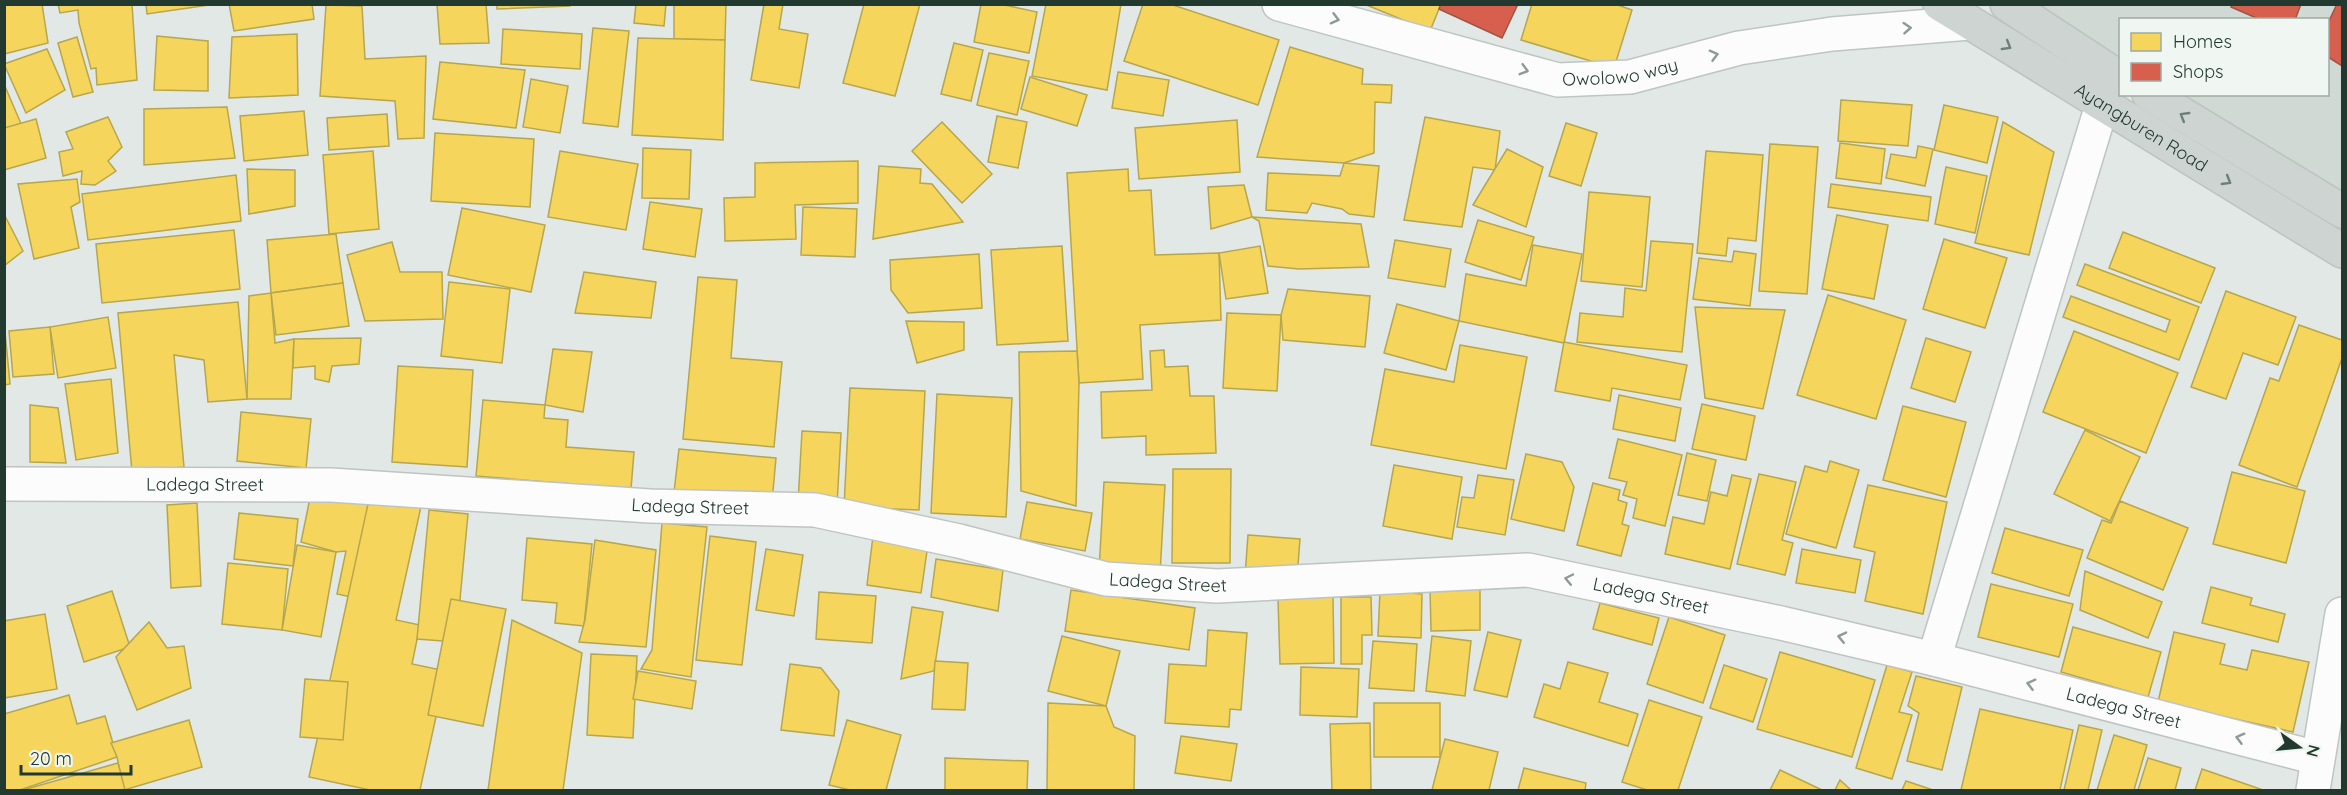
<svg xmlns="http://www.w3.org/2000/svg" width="2347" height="795" font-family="Quicksand,sans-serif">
<rect width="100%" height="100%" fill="#e2e8e5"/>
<polygon fill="#d0d9d4" points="2016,5 2342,5 2342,202 2158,95 2328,94 2328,20 2120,20 2120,71"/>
<g fill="#f6d55c" stroke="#b6a64e" stroke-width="1.5">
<polygon points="4,4 42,4 48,43 4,54"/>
<polygon points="58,4 132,4 137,80 97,85 96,68 91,69 79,23 78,10 60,13"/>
<polygon points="146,4 216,4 147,14"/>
<polygon points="229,4 312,4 314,19 234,31"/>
<polygon points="437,4 486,4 489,43 440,44"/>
<polygon points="497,4 570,4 570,6 497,9"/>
<polygon points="636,4 666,4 664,26 634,23"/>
<polygon points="674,4 726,4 725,40 674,39"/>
<polygon points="764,4 783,4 779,29 808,34 799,88 751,80"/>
<polygon points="864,4 920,4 895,96 843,83"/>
<polygon points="981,4 1000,4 1037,12 1029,53 974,42"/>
<polygon points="1046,4 1121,4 1107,90 1032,76"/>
<polygon points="1143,4 1170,4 1279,40 1258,105 1124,61"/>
<polygon points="1364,4 1441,4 1430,31"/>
<polygon points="1532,4 1615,4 1632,10 1614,68 1521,40"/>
<polygon points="326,5 362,6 365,59 426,56 424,138 398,139 395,101 320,96"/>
<polygon points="593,28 629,31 618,127 583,123"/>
<polygon points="503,29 582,34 580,69 501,64"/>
<polygon points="297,34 298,95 229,98 232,37"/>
<polygon points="157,36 208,41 208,91 154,90"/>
<polygon points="77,37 93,92 73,97 58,43"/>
<polygon points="638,38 725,40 723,140 632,135"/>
<polygon points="954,43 983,50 971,101 941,94"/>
<polygon points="1290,47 1363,69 1362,84 1392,85 1391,103 1375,102 1374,153 1344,163 1257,157"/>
<polygon points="47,49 65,90 26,113 4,64"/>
<polygon points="989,53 1029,61 1017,115 977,105"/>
<polygon points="440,62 525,70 516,128 433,119"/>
<polygon points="1118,72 1169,80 1163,116 1112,108"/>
<polygon points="1030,77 1087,95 1077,126 1021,109"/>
<polygon points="531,79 568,86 560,133 523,127"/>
<polygon points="4,84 22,126 4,133"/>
<polygon points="1841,100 1912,105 1908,146 1838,141"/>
<polygon points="1944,105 1998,117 1987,163 1934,150"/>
<polygon points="227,107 235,158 144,165 144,109"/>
<polygon points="304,111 308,155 244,161 240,116"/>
<polygon points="387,114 389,146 329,150 327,118"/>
<polygon points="997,116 1027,122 1018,168 988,162"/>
<polygon points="108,117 122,147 108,161 116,171 95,185 81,184 82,171 63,176 59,152 73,149 66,132"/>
<polygon points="1425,117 1500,131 1495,170 1473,167 1462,227 1404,220"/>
<polygon points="36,119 46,158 4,170 4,128"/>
<polygon points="1237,120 1240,172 1139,179 1135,128"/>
<polygon points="942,122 992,174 962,203 912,151"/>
<polygon points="2003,122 2054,152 2029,255 1975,243"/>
<polygon points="1566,123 1597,133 1581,186 1549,176"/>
<polygon points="435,133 534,139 530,207 431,201"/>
<polygon points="1840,143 1885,149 1881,184 1836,178"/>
<polygon points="1770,144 1818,147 1807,294 1759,291"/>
<polygon points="1918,146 1933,149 1925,186 1886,178 1891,154 1916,158"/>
<polygon points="643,148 691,150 689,199 642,198"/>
<polygon points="1507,149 1543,167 1526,227 1473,205"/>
<polygon points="373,151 379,229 329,234 323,155"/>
<polygon points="560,151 638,164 626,230 548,217"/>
<polygon points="1706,151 1763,155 1756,241 1728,238 1726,256 1697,253"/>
<polygon points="858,161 858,203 795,205 796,239 725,241 724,198 755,197 755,163"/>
<polygon points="1344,163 1379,166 1374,217 1349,214 1342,209 1312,203 1307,213 1266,210 1268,173 1340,176"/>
<polygon points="879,166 921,169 920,183 932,184 963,222 873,239"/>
<polygon points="1946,167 1987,176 1975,233 1935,224"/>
<polygon points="247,169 295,170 295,206 249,214"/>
<polygon points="1128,169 1129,191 1151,190 1155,255 1219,253 1221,320 1140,325 1143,379 1079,383 1067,173"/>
<polygon points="236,175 241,221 88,240 82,194"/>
<polygon points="77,179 80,202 71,207 79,248 34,259 18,184"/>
<polygon points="1831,184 1931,197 1928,221 1828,207"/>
<polygon points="1244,185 1252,217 1211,229 1208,187"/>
<polygon points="1589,192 1650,197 1642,287 1581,281"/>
<polygon points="650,202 702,209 695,257 643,249"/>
<polygon points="803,207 857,209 855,257 801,255"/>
<polygon points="462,208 545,225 531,292 448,275"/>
<polygon points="4,214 23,251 4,266"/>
<polygon points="1837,215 1888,225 1874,299 1822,289"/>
<polygon points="1252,217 1361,224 1369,267 1299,269 1268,266 1259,221"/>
<polygon points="1478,220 1534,237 1521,280 1465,262"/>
<polygon points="234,230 240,289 102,303 96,244"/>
<polygon points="2123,232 2215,268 2201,303 2109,268"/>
<polygon points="336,234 343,283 271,293 267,240"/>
<polygon points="1944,239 2007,258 1985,328 1923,309"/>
<polygon points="1395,240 1451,249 1445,287 1388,278"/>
<polygon points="1651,241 1693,244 1682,352 1577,342 1580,313 1623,317 1625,288 1646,291"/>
<polygon points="392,242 400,272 442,272 443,319 365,321 347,255"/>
<polygon points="1533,245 1582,254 1564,343 1459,321 1466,274 1526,286"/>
<polygon points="1062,246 1068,341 997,345 991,250"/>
<polygon points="1260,246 1268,293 1226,299 1219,253"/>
<polygon points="1734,251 1756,254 1750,306 1693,299 1699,258 1732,262"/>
<polygon points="979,254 982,308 908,313 891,290 890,260"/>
<polygon points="2085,264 2199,307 2179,360 2063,317 2071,296 2166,332 2170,320 2077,285"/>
<polygon points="584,272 656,282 651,318 575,313"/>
<polygon points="698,277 737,280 731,358 782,362 774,447 683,439"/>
<polygon points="449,282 510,289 502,363 441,356"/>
<polygon points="343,283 349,326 276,335 271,293"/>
<polygon points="1288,289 1370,296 1365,347 1283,340 1281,315"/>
<polygon points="2226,291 2296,317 2278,365 2243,353 2226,399 2191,387"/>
<polygon points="271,293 275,343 294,339 291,399 247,399 249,296"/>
<polygon points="1828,295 1906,320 1876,419 1797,395"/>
<polygon points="238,302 247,399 208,402 204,360 174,355 184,467 132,472 118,313"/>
<polygon points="1397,304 1459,321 1446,370 1384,353"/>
<polygon points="1695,307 1785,310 1763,409 1705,398"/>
<polygon points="1227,313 1281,315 1277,391 1223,388"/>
<polygon points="108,317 116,368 58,378 50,327"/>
<polygon points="4,321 10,384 4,385"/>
<polygon points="906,321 964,322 964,350 917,363"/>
<polygon points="2299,325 2342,340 2342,358 2297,487 2239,465 2270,378 2279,381"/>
<polygon points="50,327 54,374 13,377 9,331"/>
<polygon points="2074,331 2178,373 2146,453 2043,412"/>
<polygon points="361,338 359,364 332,366 329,382 315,379 315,366 293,368 294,339"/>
<polygon points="1926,338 1971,352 1955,402 1911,388"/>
<polygon points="1564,342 1687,365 1680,400 1612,388 1610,401 1555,391"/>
<polygon points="1460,345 1527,357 1506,469 1371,445 1385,369 1454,382"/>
<polygon points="553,349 592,352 583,412 545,405"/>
<polygon points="1164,350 1165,367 1188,366 1190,396 1214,396 1216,453 1146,455 1146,436 1102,438 1101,392 1152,390 1150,351"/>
<polygon points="1077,351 1079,383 1076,506 1021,491 1019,352"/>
<polygon points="398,366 473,370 467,467 392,462"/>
<polygon points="111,379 118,453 76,460 65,384"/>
<polygon points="850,388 925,391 919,510 844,507"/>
<polygon points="937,394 1012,398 1006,517 931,513"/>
<polygon points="1619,395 1681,408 1675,441 1613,429"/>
<polygon points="483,400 545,405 544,418 568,420 566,447 634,452 631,489 476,476"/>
<polygon points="1702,404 1755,416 1746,460 1692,449"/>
<polygon points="30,405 58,408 66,463 30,462"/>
<polygon points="1903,406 1966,422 1946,497 1883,480"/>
<polygon points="241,412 311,419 306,468 237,461"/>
<polygon points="2085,430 2140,457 2110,521 2054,494"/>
<polygon points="802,431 841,433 837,505 798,503"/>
<polygon points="1618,439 1682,455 1665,526 1633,518 1637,499 1623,495 1627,482 1609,478"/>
<polygon points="679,449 776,458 772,502 674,492"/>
<polygon points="1687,453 1716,460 1707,501 1678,495"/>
<polygon points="1526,454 1562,462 1574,487 1564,531 1511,519"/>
<polygon points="1830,461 1859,470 1836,548 1786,534 1805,466 1827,472"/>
<polygon points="1394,465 1462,477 1452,539 1383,526"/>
<polygon points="1173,469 1231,469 1230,563 1172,563"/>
<polygon points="2232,472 2305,491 2286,563 2213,544"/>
<polygon points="1759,474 1796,482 1782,540 1793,543 1785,575 1737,564"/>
<polygon points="1478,475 1514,480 1505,535 1457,527 1462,497 1474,498"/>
<polygon points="1732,475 1751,479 1730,569 1665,554 1673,517 1704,524 1711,492 1727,496"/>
<polygon points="1104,482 1165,485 1160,574 1099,571"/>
<polygon points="1593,483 1620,490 1618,500 1627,503 1622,524 1629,526 1621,556 1577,545"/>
<polygon points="1868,485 1947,502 1923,614 1865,601 1875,552 1854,547"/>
<polygon points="371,490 389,509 370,601 337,594 346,551 336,552 301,542 311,493"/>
<polygon points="371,490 422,502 396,620 420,625 412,664 446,671 420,790 370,790 309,777"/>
<polygon points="2120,501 2188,528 2163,590 2087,558 2102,520 2111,523"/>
<polygon points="1027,502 1092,513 1085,551 1020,539"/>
<polygon points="197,503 201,586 171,588 167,505"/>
<polygon points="429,510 468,514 456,642 417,639"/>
<polygon points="239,513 298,519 293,566 234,559"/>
<polygon points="662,523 707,527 691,677 641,669 652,650"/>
<polygon points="2005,528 2083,550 2069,596 1992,573"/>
<polygon points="1248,535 1300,539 1297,578 1245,576"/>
<polygon points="710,536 756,542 742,665 696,660"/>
<polygon points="873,536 928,544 921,593 867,585"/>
<polygon points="527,538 592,544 584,626 555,623 557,603 522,600"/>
<polygon points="595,540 656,550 646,647 579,642 585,620"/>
<polygon points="297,545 336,552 321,637 282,630"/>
<polygon points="766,549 803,555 794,616 756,610"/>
<polygon points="1802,549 1861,560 1855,593 1796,583"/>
<polygon points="936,559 1003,570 998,611 931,597"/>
<polygon points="228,563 288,569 282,630 222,624"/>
<polygon points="2085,571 2162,602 2148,638 2080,610"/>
<polygon points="1991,584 2073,604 2059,657 1978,637"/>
<polygon points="1430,587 1480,587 1480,630 1431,631"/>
<polygon points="2211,587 2252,598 2250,605 2285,614 2278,642 2202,623"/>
<polygon points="1071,590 1195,608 1189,650 1065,631"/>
<polygon points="112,591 130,647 84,662 67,606"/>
<polygon points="1380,591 1422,594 1421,638 1378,636"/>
<polygon points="819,592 876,596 872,643 816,639"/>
<polygon points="1333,597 1334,663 1280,664 1278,599"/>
<polygon points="1341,597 1371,597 1372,635 1362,635 1362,664 1341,664"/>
<polygon points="451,599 506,609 483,726 428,715"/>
<polygon points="1600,603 1659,618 1652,645 1593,629"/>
<polygon points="912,607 943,612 934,671 901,679"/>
<polygon points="45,614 57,689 4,698 4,621"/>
<polygon points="1669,617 1725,635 1703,703 1647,684"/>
<polygon points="512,620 582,653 563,790 488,790"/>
<polygon points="149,622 167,648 184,646 191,688 137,710 116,657"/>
<polygon points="2073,627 2161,652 2148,697 2061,672"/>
<polygon points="1208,630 1247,633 1241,710 1230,709 1229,727 1165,723 1169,664 1206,666"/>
<polygon points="1488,632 1521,640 1507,697 1474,690"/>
<polygon points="2174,632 2225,644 2220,664 2247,670 2252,650 2309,662 2293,732 2158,702"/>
<polygon points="1062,636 1120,651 1106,706 1048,691"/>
<polygon points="1432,636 1471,641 1465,696 1426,691"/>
<polygon points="1373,641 1417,644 1414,691 1369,688"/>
<polygon points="1780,652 1875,680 1852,757 1757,729"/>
<polygon points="591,654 637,656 633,738 587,735"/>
<polygon points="935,661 968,663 965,710 932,709"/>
<polygon points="1568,662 1608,673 1599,702 1638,714 1628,746 1534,717 1544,684 1560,689"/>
<polygon points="790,664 821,668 839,691 834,736 781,730"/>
<polygon points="1724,665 1767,679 1753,722 1710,708"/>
<polygon points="1887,665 1912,672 1899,712 1912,715 1892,779 1856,768"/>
<polygon points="1301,667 1359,669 1357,717 1300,715"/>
<polygon points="638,671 696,681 692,709 633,699"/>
<polygon points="1916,676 1962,687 1942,770 1907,761 1919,713 1908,706"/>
<polygon points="305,679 348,682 343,740 300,737"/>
<polygon points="69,695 77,724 105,716 117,757 20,790 4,790 4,714"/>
<polygon points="1649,700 1702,717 1678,790 1647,790 1622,782"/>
<polygon points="1048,703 1106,706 1114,727 1135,736 1134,790 1047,790"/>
<rect x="1374" y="703" width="66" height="54"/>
<polygon points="1980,709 2073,730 2060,790 1961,790"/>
<polygon points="189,720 202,767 124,790 117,757 111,743"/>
<polygon points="847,720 901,735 886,790 850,790 829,785"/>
<polygon points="1370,723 1371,790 1332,790 1330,724"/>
<polygon points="2079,725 2102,730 2088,790 2064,790"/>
<polygon points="2114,735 2147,745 2134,790 2097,790"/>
<polygon points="1181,736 1237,744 1231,781 1175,773"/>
<polygon points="1445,739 1498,752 1489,790 1432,790"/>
<polygon points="945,758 1028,761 1027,790 945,790"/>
<polygon points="2148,758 2181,768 2175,790 2138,790"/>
<polygon points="118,763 125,790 23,790"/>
<polygon points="1524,768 1586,783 1585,790 1518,790"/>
<polygon points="2202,769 2263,790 2195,790"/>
<polygon points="1780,770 1822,790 1770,790"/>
<polygon points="1840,780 1851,790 1835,790"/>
<polygon points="1906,781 1933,790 1902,790"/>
</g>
<g fill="#d6604d" stroke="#a05444" stroke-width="1.5">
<polygon points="1441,4 1518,4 1502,38 1439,9"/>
<polygon points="2232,4 2301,4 2295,20 2261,20 2231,7"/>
<polygon points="2337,4 2342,4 2342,66 2328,57 2328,23"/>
</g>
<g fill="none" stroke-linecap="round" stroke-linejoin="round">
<g stroke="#bfc4c2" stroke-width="36">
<g id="street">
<path id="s1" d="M 4,484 L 331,485 L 650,506 L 815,510 L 959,541 L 1106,579 L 1217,586 L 1528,570 L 1781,623 L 1934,659 L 2317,758"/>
<polyline points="1934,659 2102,105"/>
</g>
</g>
<g stroke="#bfc5c2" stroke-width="36">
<g id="secondary">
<path id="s2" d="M 1279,4 L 1558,80 L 1630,77 L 1739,48 L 1832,34 L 1970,23"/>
<polyline points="2313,790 2342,614"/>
</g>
</g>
<g stroke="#bcc4c0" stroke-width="36">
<g id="primary">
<path id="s3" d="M 1940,4 L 2342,251"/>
<polyline points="2007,4 2120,78"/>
<polyline points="2149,94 2342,211"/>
</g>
</g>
<use href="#street" stroke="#fbfcfb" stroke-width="33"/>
<use href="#secondary" stroke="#fbfcfb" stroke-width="33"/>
<use href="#primary" stroke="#cdd4d1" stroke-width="33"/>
</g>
<defs><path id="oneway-chevron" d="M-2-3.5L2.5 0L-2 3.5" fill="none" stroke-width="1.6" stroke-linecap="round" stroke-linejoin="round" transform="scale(1.5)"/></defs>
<g stroke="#8e9a95">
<use href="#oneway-chevron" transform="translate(1335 19) rotate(15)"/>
<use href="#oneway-chevron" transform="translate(1907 28) rotate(-4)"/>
<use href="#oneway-chevron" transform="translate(1714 55) rotate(-15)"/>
<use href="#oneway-chevron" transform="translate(1524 70) rotate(16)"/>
<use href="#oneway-chevron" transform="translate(1569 579) rotate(-168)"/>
<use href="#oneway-chevron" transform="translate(1842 637) rotate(-167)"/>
<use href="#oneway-chevron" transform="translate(2031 684) rotate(-165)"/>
<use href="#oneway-chevron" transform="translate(2240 738) rotate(-165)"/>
</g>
<g stroke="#6f7f78">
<use href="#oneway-chevron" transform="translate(2007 46) rotate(31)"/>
<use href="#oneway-chevron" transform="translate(2184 116) rotate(-149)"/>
<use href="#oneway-chevron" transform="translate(2227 181) rotate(31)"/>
</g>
<g text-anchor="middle" stroke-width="6" stroke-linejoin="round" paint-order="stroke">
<g font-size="18" fill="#22392f" stroke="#f0f7f2">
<text dy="6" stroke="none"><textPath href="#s2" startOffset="352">Owolowo way</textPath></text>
<text dy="6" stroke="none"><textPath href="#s3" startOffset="236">Ayangburen Road</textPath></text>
<text dy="6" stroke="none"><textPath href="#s1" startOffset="201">Ladega Street</textPath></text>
<text dy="6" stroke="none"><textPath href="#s1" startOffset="687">Ladega Street</textPath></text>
<text dy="6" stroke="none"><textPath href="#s1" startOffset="1173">Ladega Street</textPath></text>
<text dy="6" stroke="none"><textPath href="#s1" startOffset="1659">Ladega Street</textPath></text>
<text dy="6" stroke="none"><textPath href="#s1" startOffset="2145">Ladega Street</textPath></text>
</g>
</g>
<rect width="2347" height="795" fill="none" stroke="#22392f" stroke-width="12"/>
<rect x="2119" y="18" width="210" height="78" fill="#f0f7f2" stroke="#9eaba4" stroke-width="1.5"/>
<rect x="2131" y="33" width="30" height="18" fill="#f6d55c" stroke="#9eaba4" stroke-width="1.5"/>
<text x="2173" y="48" font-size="18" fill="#22392f">Homes</text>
<rect x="2131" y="63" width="30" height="18" fill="#d6604d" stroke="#9eaba4" stroke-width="1.5"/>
<text x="2173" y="78" font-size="18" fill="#22392f">Shops</text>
<g transform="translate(2299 747) rotate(105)" stroke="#f0f7f2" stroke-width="4.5" paint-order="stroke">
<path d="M0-4.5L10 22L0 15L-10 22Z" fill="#22392f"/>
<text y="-9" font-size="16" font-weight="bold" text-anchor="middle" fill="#22392f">N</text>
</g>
<path d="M21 765v9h110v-9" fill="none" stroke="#22392f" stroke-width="3"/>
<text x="30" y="765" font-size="18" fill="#22392f" stroke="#f0f7f2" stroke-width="4.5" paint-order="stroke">20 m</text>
</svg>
